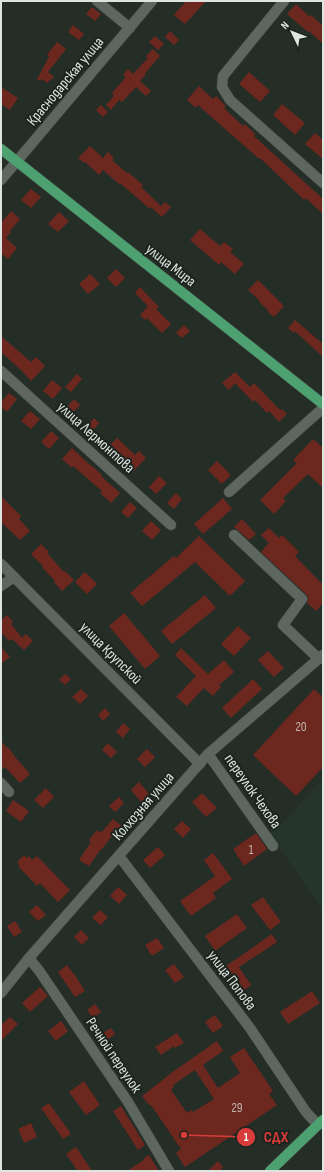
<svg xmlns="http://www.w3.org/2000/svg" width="324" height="1172" font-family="'Sofia Sans Condensed',sans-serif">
<rect width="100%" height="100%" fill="#252d27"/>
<polygon fill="#26352b" points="323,779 323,909 269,833 285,820"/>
<g fill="#6c281e" fill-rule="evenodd">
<polygon points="186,1 206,1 185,24 174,15"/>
<polygon points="296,4 310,17 311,15 323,26 323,44 309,31 308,32 287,14"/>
<polygon points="92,7 101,14 95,21 86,14"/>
<polygon points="73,25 84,34 79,40 68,32"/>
<polygon points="170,31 179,40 174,45 165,37"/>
<polygon points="155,36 164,44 158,50 149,42"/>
<polygon points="57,42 66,49 48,72 54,77 47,83 42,79 40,81 37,79 49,57 47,55"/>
<polygon points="153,49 160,56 145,73 146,74 140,81 151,91 146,96 136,87 122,102 119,100 111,110 106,105 114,96 112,93 126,77 123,75 128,69 133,74 148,58 146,56"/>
<polygon points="249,72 270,91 260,102 239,84"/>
<polygon points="199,86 213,99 216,96 226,106 224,108 243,126 245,124 255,134 254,136 323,199 323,214 306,198 304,200 260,158 259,159 198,105 196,108 187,100"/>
<polygon points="1,87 18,98 10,110 1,104"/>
<polygon points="282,104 305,123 295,135 273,115"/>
<polygon points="101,105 108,112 103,117 96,110"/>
<polygon points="315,133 323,140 323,159 305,144"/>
<polygon points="90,146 103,158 108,152 114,158 112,160 127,173 128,172 143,185 141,187 161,206 165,202 171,207 162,217 151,207 150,209 120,183 119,184 103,170 99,175 85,162 84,163 78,158"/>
<polygon points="31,189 41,197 31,208 21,200"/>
<polygon points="11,211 20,219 10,231 11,232 6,238 17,248 8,259 1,253 1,223"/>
<polygon points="59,212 69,221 58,232 48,224"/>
<polygon points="200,229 220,246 224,242 233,249 230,252 244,264 235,274 221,262 219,265 190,240"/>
<polygon points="116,269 125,278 116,287 107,278"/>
<polygon points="90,274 100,284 88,294 79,284"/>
<polygon points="258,280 284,306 274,317 267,311 268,310 259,302 260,301 248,290"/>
<polygon points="140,287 159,307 156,309 171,324 162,333 147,318 145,320 140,315 148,306 135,293"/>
<polygon points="295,320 323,344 323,357 295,331 294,333 288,328"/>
<polygon points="184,325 190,331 182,338 176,333"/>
<polygon points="1,336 31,362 36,357 45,366 31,381 22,371 1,352"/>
<polygon points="235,372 250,387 254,383 280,410 282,409 287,414 279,422 269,411 267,413 255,400 253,402 235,383 229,390 222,383"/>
<polygon points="77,374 82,379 71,392 65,387"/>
<polygon points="52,380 62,388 53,399 43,391"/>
<polygon points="9,393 17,399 7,412 1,407 1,402"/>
<polygon points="74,399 80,405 71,415 65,409"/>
<polygon points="30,411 40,419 31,429 21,421"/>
<polygon points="94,418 99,423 91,433 86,428"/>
<polygon points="51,431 59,438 49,449 41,442"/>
<polygon points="117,438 135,455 139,451 146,458 133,472 107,448"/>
<polygon points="313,439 323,448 323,488 308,474 283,498 286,501 274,514 260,500 297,463 293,460"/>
<polygon points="72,448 90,465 91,465 102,475 101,476 120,493 111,503 100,493 102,491 73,466 72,468 62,459"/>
<polygon points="217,461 231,475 222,484 208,470"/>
<polygon points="159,476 167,483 156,494 149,487"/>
<polygon points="176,493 182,499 174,509 167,503"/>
<polygon points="1,496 21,516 19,519 30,531 20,540 1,522"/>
<polygon points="223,498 232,509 203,534 194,524"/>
<polygon points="130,502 137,508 128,518 121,512"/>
<polygon points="242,519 256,534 249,540 234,527"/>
<polygon points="151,521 161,530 152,540 142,531"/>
<polygon points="269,528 279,538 282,535 299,552 295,556 323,585 323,603 316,611 307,603 308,597 306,594 261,552 269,543 261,535"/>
<polygon points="199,536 245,581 230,596 195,562 142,606 130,593 174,556 176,558"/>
<polygon points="41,544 49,552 47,553 64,572 65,571 74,580 62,591 54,582 55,581 42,567 43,566 31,554"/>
<polygon points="85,572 97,584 87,594 75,582"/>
<polygon points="205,595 216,608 172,644 161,631"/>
<polygon points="124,613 160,656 145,669 109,626"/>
<polygon points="7,615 13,622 11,624 22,638 26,634 33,641 24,650 12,639 9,641 1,632 1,620"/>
<polygon points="238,626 251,638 234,656 221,644"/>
<polygon points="1,647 10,657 1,664"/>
<polygon points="181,648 208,674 224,660 234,672 219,685 221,687 213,696 204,688 187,706 176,697 196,676 175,655"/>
<polygon points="268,651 284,668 274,677 258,660"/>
<polygon points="65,674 71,679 65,685 59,680"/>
<polygon points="253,679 262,689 231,718 222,708"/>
<polygon points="81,689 88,696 80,704 72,697"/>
<polygon points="314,689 323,697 323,767 296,796 253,755"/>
<polygon points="105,708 110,714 103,721 98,715"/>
<polygon points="123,723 130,729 123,738 116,732"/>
<polygon points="1,741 7,748 8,747 16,758 30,774 20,783 5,767 1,770"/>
<polygon points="108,743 117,752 111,758 102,750"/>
<polygon points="147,749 155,757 145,767 137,759"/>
<polygon points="139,782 150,795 141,802 131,790"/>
<polygon points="46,788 54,797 43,808 34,800"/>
<polygon points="202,793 217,808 206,817 192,802"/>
<polygon points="119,797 124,803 115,812 109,806"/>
<polygon points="13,800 29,811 21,822 6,811"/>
<polygon points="113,819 122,826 116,833 115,832 102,849 101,849 89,866 79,860 91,842 89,840 97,830 101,833"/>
<polygon points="182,821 191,829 183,838 174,829"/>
<polygon points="256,833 267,849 244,866 233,849"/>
<polygon points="158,847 165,855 150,868 143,860"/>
<polygon points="213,853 232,879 213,893 216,898 191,916 180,901 215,876 204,860"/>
<polygon points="24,855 27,858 29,856 32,860 37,856 70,890 58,902 40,883 37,886 18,866 20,865 17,862"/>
<polygon points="118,887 127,895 119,904 110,896"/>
<polygon points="263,897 281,922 270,930 251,905"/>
<polygon points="37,905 46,915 38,921 29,912"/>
<polygon points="100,910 108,917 101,925 92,918"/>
<polygon points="237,914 247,928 215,951 205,936"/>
<polygon points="15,921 22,932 14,937 7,926"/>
<polygon points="81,930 89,938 82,945 74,937"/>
<polygon points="272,934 277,942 239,967 251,985 243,991 226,966"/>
<polygon points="157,938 164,948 152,956 145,945"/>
<polygon points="174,964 184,977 175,983 165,970"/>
<polygon points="67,965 76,977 85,991 75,997 58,972"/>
<polygon points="40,987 48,996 30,1012 22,1003"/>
<polygon points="312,991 320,1003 288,1024 280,1012"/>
<polygon points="95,1004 101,1012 93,1018 87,1010"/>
<polygon points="215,1015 223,1026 213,1033 205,1022"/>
<polygon points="10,1017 18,1024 1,1041 1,1025"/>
<polygon points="61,1021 68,1031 56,1041 48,1031"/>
<polygon points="111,1028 115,1034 107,1040 103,1033"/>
<polygon points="177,1033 184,1043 175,1048 174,1046 161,1055 155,1047"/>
<path d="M 217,1041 L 223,1051 L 203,1065 L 218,1088 L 240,1073 L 230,1057 L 244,1048 L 273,1091 L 269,1094 L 277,1105 L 185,1167 L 176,1153 L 181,1149 L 151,1105 L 150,1106 L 142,1096 L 174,1071 ZM 195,1070 L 214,1099 L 193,1112 L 191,1110 L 187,1113 L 171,1090 L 174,1087 L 173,1085 Z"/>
<polygon points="84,1081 100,1105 86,1115 69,1092"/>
<polygon points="49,1103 71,1134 63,1139 41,1108"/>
<polygon points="121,1106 145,1145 138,1150 113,1111"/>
<polygon points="31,1123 37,1137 24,1143 18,1129"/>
<polygon points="76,1147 92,1171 78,1171 66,1154"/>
<polygon points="149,1155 159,1171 127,1171 144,1160 143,1159"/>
<polygon points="218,1161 223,1167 220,1171 208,1171"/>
</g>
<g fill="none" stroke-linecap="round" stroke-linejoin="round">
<g stroke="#444c46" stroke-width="11">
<g id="minor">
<polyline points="97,1 130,28"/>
<polyline points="284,1 223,76 222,87 230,100 323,183"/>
<polyline points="1,180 152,1"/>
<polyline points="1,371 171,525"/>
<polyline points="229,492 323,408"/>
<polyline points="234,535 302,599 283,625 319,659"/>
<polyline points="1,564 200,764"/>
<polyline points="1,586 14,577"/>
<polyline points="208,754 273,846"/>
<polyline points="1,783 9,792"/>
<polyline points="119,856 250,1028 306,1112 318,1125"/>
<polyline points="29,958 40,972 128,1102 169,1171"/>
<polyline points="1,993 29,958 208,754 323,655"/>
</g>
</g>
<g stroke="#444c46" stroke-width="11">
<g id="major">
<polyline points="1,149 323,404"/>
<polyline points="270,1171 323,1120"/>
</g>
</g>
<use href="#minor" stroke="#5d6760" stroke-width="10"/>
<use href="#major" stroke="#4da171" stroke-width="10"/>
</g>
<g text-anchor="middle" stroke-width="4" stroke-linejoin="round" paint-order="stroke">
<g font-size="13" fill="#c2b5b0">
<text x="301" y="731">20</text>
<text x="251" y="854">1</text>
<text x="237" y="1112">29</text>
</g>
<g font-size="15" fill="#dee4e0" stroke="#1b241e">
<text transform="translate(65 81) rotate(-50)" y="5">Краснодарская улица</text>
<text transform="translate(171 265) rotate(38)" y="5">улица Мира</text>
<text transform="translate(96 437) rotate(42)" y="5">улица Лермонтова</text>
<text transform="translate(111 653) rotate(45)" y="5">улица Крупской</text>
<text transform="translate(253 791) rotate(55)" y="5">переулок Чехова</text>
<text transform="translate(143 806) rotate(-49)" y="5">Колхозная улица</text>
<text transform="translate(232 980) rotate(53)" y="5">улица Попова</text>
<text transform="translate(114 1055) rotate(56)" y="5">Речной переулок</text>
</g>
</g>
<path fill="none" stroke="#d73b3a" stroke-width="1.5" d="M184 1135L246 1137"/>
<g fill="#d73b3a" stroke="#1b241e" stroke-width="1.5">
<circle cx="184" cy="1135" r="4"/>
<circle cx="246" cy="1137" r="10"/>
</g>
<g font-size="12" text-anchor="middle" font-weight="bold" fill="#fff">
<text x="246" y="1141">1</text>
</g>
<g font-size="16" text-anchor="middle" font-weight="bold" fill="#d73b3a" stroke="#1b241e" stroke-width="4" stroke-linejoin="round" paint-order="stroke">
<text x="276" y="1142">СДХ</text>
</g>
<rect width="324" height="1172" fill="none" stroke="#dee4e0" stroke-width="4"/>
<g transform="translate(292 32) rotate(313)" stroke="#1b241e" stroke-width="3" paint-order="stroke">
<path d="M0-3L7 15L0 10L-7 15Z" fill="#dee4e0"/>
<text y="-6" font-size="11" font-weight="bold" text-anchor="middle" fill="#dee4e0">N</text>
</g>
</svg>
